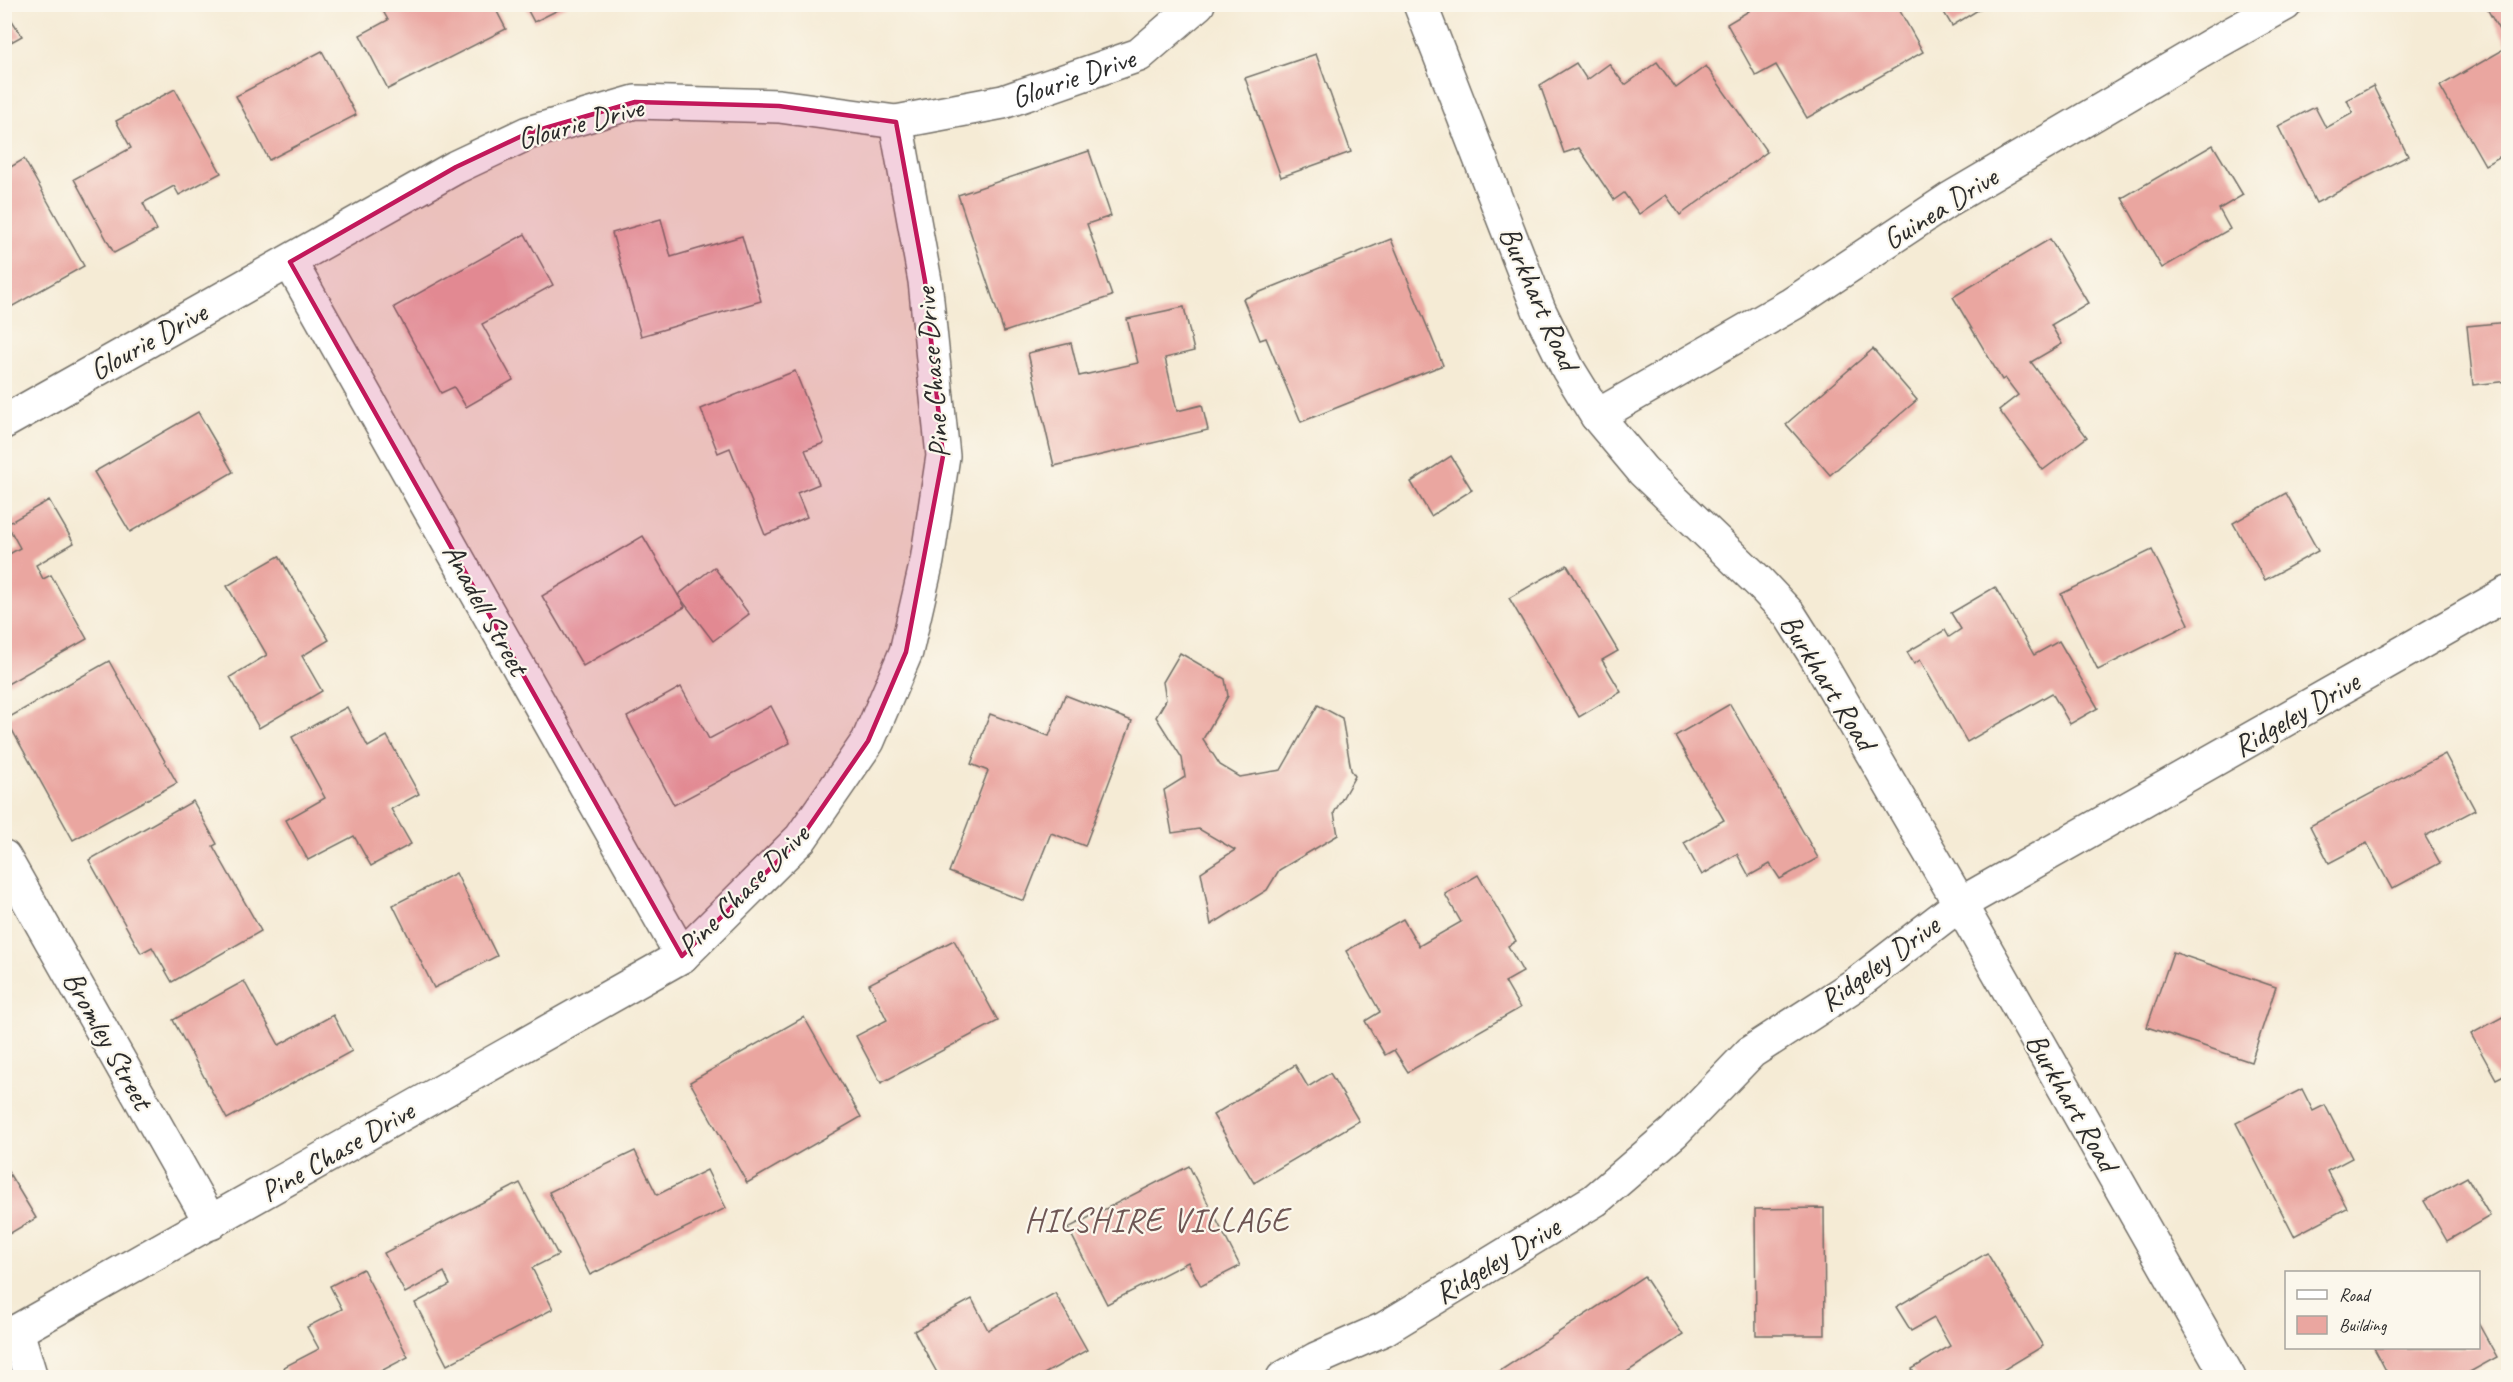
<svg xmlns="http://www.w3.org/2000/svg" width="2513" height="1382" font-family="Caveat,sans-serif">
<rect width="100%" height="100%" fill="#fbf7ec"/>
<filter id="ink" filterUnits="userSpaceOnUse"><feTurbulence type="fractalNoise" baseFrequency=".0167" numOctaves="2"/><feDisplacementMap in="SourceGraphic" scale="12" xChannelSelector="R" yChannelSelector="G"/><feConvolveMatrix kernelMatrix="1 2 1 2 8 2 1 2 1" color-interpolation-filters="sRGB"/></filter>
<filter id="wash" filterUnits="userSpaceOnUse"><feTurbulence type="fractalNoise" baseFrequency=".008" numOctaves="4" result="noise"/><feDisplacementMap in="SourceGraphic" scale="24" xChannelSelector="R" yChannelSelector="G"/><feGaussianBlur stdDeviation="1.35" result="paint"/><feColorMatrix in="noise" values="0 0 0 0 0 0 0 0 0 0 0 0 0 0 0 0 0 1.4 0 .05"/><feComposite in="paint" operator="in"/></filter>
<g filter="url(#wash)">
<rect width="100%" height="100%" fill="#f5ebd5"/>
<g id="blocks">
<g fill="#eaa6a0">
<polygon points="379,4 493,4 506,29 388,89 360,35 388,20"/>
<polygon points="1745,4 1896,4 1923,52 1807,118 1776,65 1756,76 1727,24 1749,11"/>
<polygon points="1939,4 1988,4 1952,26"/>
<polygon points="525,5 568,5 534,22"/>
<polygon points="2485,5 2508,5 2508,46"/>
<polygon points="4,8 22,36 4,46"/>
<polygon points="2508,47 2508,152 2485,165 2440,86"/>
<polygon points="322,51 356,115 269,160 236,96"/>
<polygon points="1316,54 1351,152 1281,177 1245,78"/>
<polygon points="1657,62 1676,88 1706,66 1767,152 1680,215 1666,195 1639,214 1624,193 1614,200 1579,148 1564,153 1540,85 1576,63 1587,80 1609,64 1625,85"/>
<polygon points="2373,86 2408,156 2316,203 2278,126 2315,107 2326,128 2353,113 2347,100"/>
<polygon points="175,89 221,173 179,195 174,186 143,203 157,230 114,253 74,179 131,148 116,121"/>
<polygon points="2213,145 2243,195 2219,209 2230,229 2162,268 2122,198"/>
<polygon points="1089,151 1111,216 1087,224 1112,296 1004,332 958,195"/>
<polygon points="24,159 84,266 4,311 4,171"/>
<polygon points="661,219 671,257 742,236 761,301 641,336 612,233"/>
<polygon points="525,234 553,285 482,324 513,380 466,407 454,387 441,393 394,307"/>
<polygon points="1391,239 1443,365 1301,422 1266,338 1260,340 1243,299"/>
<polygon points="2050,239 2088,303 2051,325 2062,344 2031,362 2087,437 2043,470 1999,410 2018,395 2005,378 2002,380 1953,297"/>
<polygon points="1184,307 1194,351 1165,358 1177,411 1202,405 1208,430 1054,466 1028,353 1071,343 1079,376 1138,363 1127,319"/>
<polygon points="2508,322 2508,381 2473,385 2467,326"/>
<polygon points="1873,349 1917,400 1830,475 1786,424"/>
<polygon points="795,371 824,443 805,450 819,484 797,493 807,517 765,535 730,448 718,453 701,409"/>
<polygon points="198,412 233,472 130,532 94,472"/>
<polygon points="1451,456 1472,490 1431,516 1411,482"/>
<polygon points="2286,493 2318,551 2265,580 2233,523"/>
<polygon points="49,500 74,543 36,565 43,579 51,575 87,639 4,686 4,557 20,548 7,524"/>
<polygon points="643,536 685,607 583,666 542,596"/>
<polygon points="2152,550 2189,624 2098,670 2061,594"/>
<polygon points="279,556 329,640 302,656 322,691 259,728 230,677 267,655 227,586"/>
<polygon points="1567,565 1618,651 1602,660 1621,692 1579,717 1509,598"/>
<polygon points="714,567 749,614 713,641 678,595"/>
<polygon points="1995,587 2034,655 2059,641 2098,708 2070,724 2052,693 1967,742 1920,660 1914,664 1907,652 1945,630 1949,637 1961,629 1951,613"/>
<polygon points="1180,653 1225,679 1228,696 1203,739 1220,765 1240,777 1281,770 1318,705 1342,718 1351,770 1355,776 1334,813 1338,835 1279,870 1267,890 1211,925 1201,872 1235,850 1199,829 1172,833 1164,790 1185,777 1182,758 1156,717 1166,700 1163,682"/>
<polygon points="109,661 177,783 73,840 6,719"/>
<polygon points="681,687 709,739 771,706 790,743 674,805 627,717"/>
<polygon points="1065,695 1132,721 1085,846 1051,833 1024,901 949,872 988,771 971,764 990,714 1049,736"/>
<polygon points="1730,704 1818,858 1780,879 1770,864 1749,876 1737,854 1702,875 1684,843 1724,820 1675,736"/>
<polygon points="347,707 368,747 387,736 419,794 391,809 411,844 371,866 354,836 308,860 286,820 325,798 292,737"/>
<polygon points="2445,754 2475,810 2425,836 2440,863 2392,889 2367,843 2329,863 2310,826"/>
<polygon points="193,801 217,844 213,846 261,931 172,982 152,947 141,953 89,860"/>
<polygon points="456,873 497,956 434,988 393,905"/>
<polygon points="1478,875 1516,941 1508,946 1523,972 1505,982 1520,1008 1408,1072 1394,1050 1385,1055 1365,1021 1380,1012 1346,951 1403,919 1419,946 1461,922 1445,894"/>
<polygon points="954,940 998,1021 881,1083 856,1036 887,1020 869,984"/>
<polygon points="2173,952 2276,987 2251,1062 2147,1027"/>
<polygon points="244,981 279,1045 333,1015 352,1051 227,1119 173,1020"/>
<polygon points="2508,1014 2508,1073 2496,1079 2471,1034"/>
<polygon points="804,1017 861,1117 747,1183 690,1082"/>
<polygon points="1295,1065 1308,1087 1330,1073 1359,1121 1254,1183 1213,1115"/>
<polygon points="2302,1089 2313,1111 2325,1105 2352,1158 2327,1171 2347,1208 2294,1236 2236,1123"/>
<polygon points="635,1151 657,1195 707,1170 726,1208 590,1275 549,1192"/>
<polygon points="4,1165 36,1218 4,1237"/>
<polygon points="1189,1166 1240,1266 1201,1286 1188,1262 1107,1304 1068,1228"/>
<polygon points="2467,1177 2490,1216 2447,1241 2424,1201"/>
<polygon points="520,1183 558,1255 532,1268 553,1309 447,1365 415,1303 450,1285 444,1272 405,1293 384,1253"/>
<polygon points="1824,1208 1825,1335 1756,1335 1755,1209"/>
<polygon points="1987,1253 2043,1346 1990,1378 1917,1378 1912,1369 1950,1346 1934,1318 1911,1331 1896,1307"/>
<polygon points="363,1269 408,1357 379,1372 381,1375 376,1378 289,1378 284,1367 319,1349 307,1327 342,1309 330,1286"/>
<polygon points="1644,1276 1683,1335 1618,1378 1489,1378"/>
<polygon points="1055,1293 1087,1350 1037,1378 940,1378 914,1331 972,1299 988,1330"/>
<polygon points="2478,1323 2497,1357 2459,1378 2425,1378 2423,1374 2416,1378 2390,1378 2374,1348 2478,1348"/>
</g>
</g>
</g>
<g filter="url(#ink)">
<use href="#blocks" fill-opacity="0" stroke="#726e66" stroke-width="1.5"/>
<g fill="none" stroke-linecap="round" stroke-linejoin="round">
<g stroke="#726e66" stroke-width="36">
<g id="minor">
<polyline points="1420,4 1539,310 1568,369 1597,416 1643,471 1760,583 1789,614 1815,655 1960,904 2229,1378"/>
<polyline points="290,262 682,956"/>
<polyline points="1597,416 1792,304 1950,199 2215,43 2285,4"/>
<path id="s1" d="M 4,422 L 456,167 L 528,133 L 635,102 L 779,106 L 896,122 L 1003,102 L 1139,55 L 1198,4"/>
<polyline points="4,857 211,1223"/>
<polyline points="17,1331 31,1378"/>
<polyline points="4,1334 17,1331 682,956 801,838 868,741 906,652 927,561 943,456 925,281 896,122"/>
<polyline points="1283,1378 1316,1359 1384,1329 1595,1200 1674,1132 1751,1052 1856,984 1960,904 2508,593"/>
</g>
</g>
<use href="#minor" stroke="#fff" stroke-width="33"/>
</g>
</g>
<path fill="#c2185b" fill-opacity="0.2" stroke="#c2185b" stroke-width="4.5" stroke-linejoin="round" d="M 635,102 L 779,106 L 896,122 L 925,281 L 943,456 L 906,652 L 868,741 L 801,838 L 682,956 L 290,262 L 456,167 L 528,133 Z"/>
<g text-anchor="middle" stroke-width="4.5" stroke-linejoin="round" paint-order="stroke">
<g font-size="30" fill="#2b2b2b" stroke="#fbf7ec">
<text dy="10" stroke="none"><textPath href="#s1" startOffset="1155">Glourie Drive</textPath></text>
<text transform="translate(580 123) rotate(-15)" y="10">Glourie Drive</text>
<text transform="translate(1940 208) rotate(-32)" y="10">Guinea Drive</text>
<text transform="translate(1539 298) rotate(66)" y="10">Burkhart Road</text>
<text transform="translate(148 341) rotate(-29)" y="10">Glourie Drive</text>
<text transform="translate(932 373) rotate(-95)" y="10">Pine Chase Drive</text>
<text transform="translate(486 609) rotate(61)" y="10">Anadell Street</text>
<text transform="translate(1828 682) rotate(58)" y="10">Burkhart Road</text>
<text transform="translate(2296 714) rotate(-30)" y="10">Ridgeley Drive</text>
<text transform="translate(743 890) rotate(-45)" y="10">Pine Chase Drive</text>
<text transform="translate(1879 963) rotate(-36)" y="10">Ridgeley Drive</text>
<text transform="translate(108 1040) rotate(61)" y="10">Bromley Street</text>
<text transform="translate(2072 1102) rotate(60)" y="10">Burkhart Road</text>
<text transform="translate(337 1151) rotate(-30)" y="10">Pine Chase Drive</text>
<text transform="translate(1497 1260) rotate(-31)" y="10">Ridgeley Drive</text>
</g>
<g font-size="33" letter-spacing="1.5" fill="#6e5654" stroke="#fbf7ec">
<text x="1157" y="1231">HILSHIRE VILLAGE</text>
</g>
</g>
<rect width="2513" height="1382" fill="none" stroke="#fbf7ec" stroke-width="24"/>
<rect x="2285" y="1271" width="195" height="78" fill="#fbf7ec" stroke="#a8a59f" stroke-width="1.5"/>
<rect x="2297" y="1290" width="30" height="9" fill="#ffffff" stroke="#a8a59f" stroke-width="1.5"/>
<text x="2339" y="1301" font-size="18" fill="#2b2b2b">Road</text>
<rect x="2297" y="1316" width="30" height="18" fill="#eaa6a0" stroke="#a8a59f" stroke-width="1.5"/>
<text x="2339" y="1331" font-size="18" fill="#2b2b2b">Building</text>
</svg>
